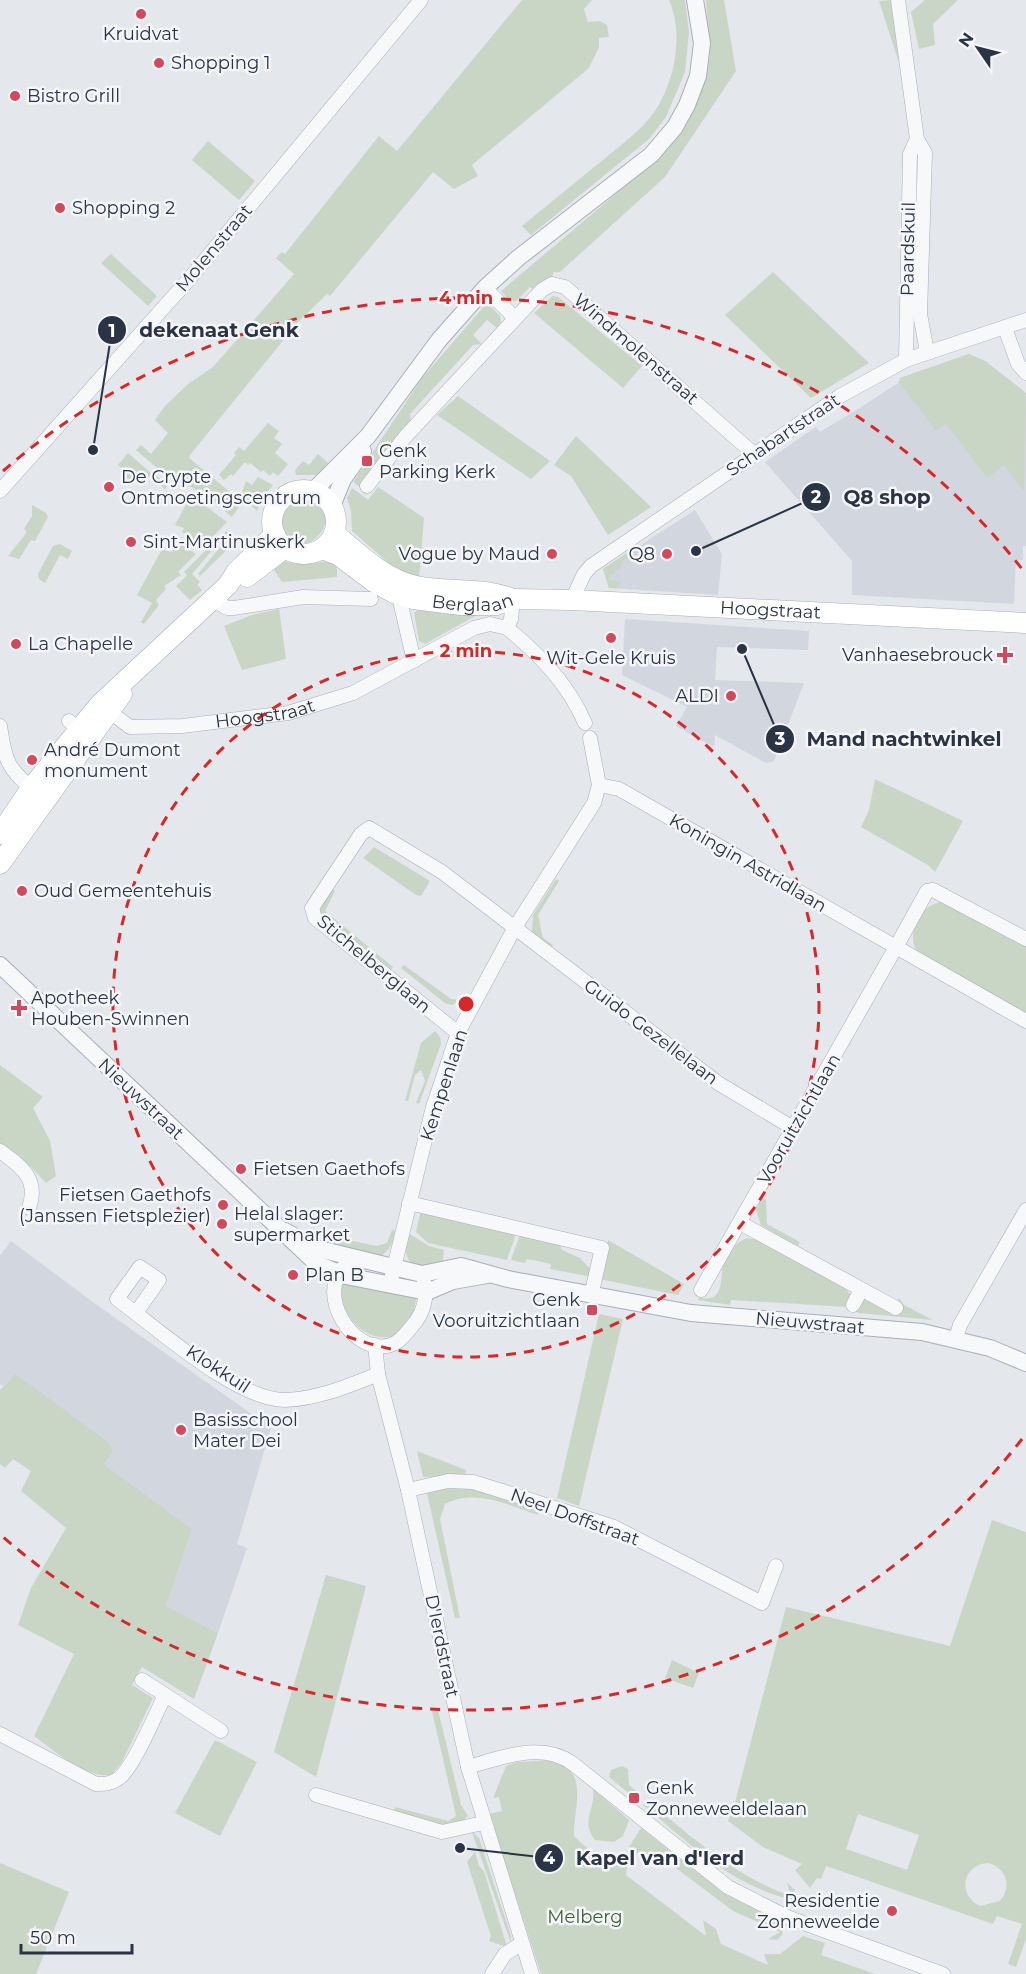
<svg xmlns="http://www.w3.org/2000/svg" width="1026" height="1974" font-family="Montserrat,sans-serif">
<rect width="100%" height="100%" fill="#e4e7ec"/>
<g fill="#d2d6de">
<polygon points="969,354 985,361 1026,393 1026,546 1023,546 1023,560 1016,560 1014,604 852,595 852,561 765,462 816,427 820,432 858,409 898,383 900,378"/>
<polygon points="695,510 722,554 718,595 609,588 603,569"/>
<polygon points="625,619 809,631 808,650 717,647 715,680 804,683 774,761 766,763 715,735 714,747 704,742 676,726 687,707 622,675"/>
<polygon points="11,1241 101,1308 259,1419 274,1418 237,1544 247,1548 218,1633 166,1606 192,1529 104,1464 14,1375 3,1386 0,1384 0,1256"/>
</g>
<g fill="#c9d6c5" fill-rule="evenodd">
<polygon points="522,0 592,0 584,9 588,22 600,21 607,25 609,37 599,38 599,47 589,68 472,165 478,176 454,189 433,172 330,296 327,294 299,321 190,455 189,458 230,492 228,495 235,500 233,503 239,507 232,517 204,494 157,468 136,450 141,445 151,454 168,433 155,420 164,407 188,384 213,367 294,274 276,258 282,252 285,254 379,136 397,151"/>
<path d="M 669,0 L 685,0 L 689,32 L 685,72 L 666,117 L 649,139 L 531,235 L 522,226 C 549,204 577,181 604,159 C 622,144 642,130 655,111 C 675,81 684,34 669,0 Z"/>
<polygon points="706,0 724,0 736,71 665,177 560,272 554,272 551,279 533,289 530,287 516,301 509,300 501,291 663,154 687,124 695,107 710,56"/>
<polygon points="891,0 899,63 879,1"/>
<polygon points="925,0 958,0 933,24 935,45 919,49 911,12"/>
<polygon points="208,141 255,181 239,200 192,160"/>
<polygon points="111,254 157,296 148,306 101,263"/>
<polygon points="773,272 869,363 811,398 725,315"/>
<polygon points="553,296 558,297 642,366 623,388 534,313"/>
<polygon points="487,303 500,316 501,322 497,328 487,320 473,335 482,344 473,345 410,414 411,421 367,492 353,482 422,378"/>
<polygon points="969,354 985,361 1026,393 1024,492 1004,465 987,478 946,424 936,431 899,382 900,378"/>
<polygon points="458,396 550,461 531,479 437,415"/>
<polygon points="268,423 279,431 274,438 282,444 275,453 288,464 278,476 273,472 270,476 263,470 261,472 250,463 248,465 245,462 233,476 231,474 224,480 219,475 236,455 234,453 239,447 244,451"/>
<polygon points="576,436 651,507 608,535 571,476 554,465"/>
<path d="M 128,453 L 152,474 L 168,483 L 165,490 C 155,475 143,472 129,482 L 124,480 L 126,472 L 118,465 Z"/>
<polygon points="318,454 328,463 317,475 296,475 295,470 303,461 309,465"/>
<polygon points="258,477 273,485 261,500 257,511 245,500 248,496 242,492 246,481 252,485"/>
<polygon points="378,487 424,518 419,578 393,567 352,531 351,511 347,498 352,488 368,500"/>
<polygon points="191,495 227,522 202,548 187,540 189,536 182,532 184,528 175,525"/>
<path d="M 302,500 C 356,503 304,574 284,531 C 277,516 287,503 302,500 Z"/>
<polygon points="32,505 46,513 48,517 35,541 31,540 19,559 8,556 27,532 24,529 32,516"/>
<polygon points="226,531 237,540 200,576 198,574 225,541 221,537"/>
<polygon points="216,540 218,543 192,574 200,582 197,585 202,590 190,600 176,586 187,575 184,572"/>
<polygon points="177,542 196,554 178,572 181,575 164,586 166,589 156,600 159,605 144,624 141,622 152,603 137,595 162,549 172,552"/>
<polygon points="60,544 72,551 68,559 60,555 45,583 39,579 38,574 53,546"/>
<polygon points="634,548 635,559 624,559 619,570 615,569 614,575 610,575 609,580 622,582 617,588 609,588 603,569"/>
<path d="M 284,561 C 305,566 320,558 337,564 L 337,577 L 282,582 L 272,567 Z"/>
<polygon points="279,609 286,659 242,670 224,626 252,615"/>
<polygon points="418,610 448,614 497,613 475,616 425,644 419,641 414,613"/>
<polygon points="875,779 963,821 935,872 928,865 861,827 869,810"/>
<polygon points="374,847 430,881 421,896 416,895 363,858"/>
<polygon points="556,879 559,881 538,915 543,938 553,945 550,950 532,933 533,915"/>
<polygon points="332,889 335,891 325,911 393,967 391,970 321,915 320,906"/>
<path d="M 941,902 L 950,905 L 1026,947 L 1026,1014 L 916,950 C 907,931 919,906 941,902 Z"/>
<polygon points="404,965 451,999 461,1000 452,1005 445,1003 401,968"/>
<polygon points="435,1031 440,1037 441,1044 419,1104 416,1103 425,1081 421,1070 415,1075 408,1101 405,1101 421,1043"/>
<polygon points="0,1065 43,1097 33,1108 50,1141 56,1176 46,1183 31,1167 0,1143"/>
<polygon points="761,1197 766,1200 767,1224 800,1242 797,1247 761,1225 756,1210"/>
<polygon points="421,1210 517,1231 507,1260 428,1243 416,1232"/>
<path d="M 392,1230 L 396,1231 C 386,1271 363,1256 331,1249 L 334,1237 L 376,1246 L 387,1243 Z"/>
<polygon points="521,1232 560,1245 562,1250 580,1258 593,1272 592,1277 550,1269 551,1264 527,1259 525,1263 511,1260"/>
<path d="M 408,1233 L 429,1246 L 444,1250 L 442,1267 L 415,1267 C 403,1256 405,1247 408,1233 Z"/>
<path d="M 747,1238 L 759,1240 L 846,1289 L 851,1295 L 896,1303 L 899,1298 L 904,1305 L 933,1320 L 859,1313 L 848,1307 L 731,1300 L 730,1305 L 698,1300 L 699,1297 C 724,1305 720,1280 723,1266 C 725,1252 736,1243 747,1238 Z"/>
<polygon points="608,1240 684,1284 678,1295 599,1279"/>
<path d="M 344,1279 L 417,1295 C 415,1302 415,1311 411,1318 C 390,1363 329,1321 344,1279 Z"/>
<polygon points="599,1314 623,1319 579,1506 557,1498"/>
<path d="M 15,1374 L 107,1441 L 113,1450 L 104,1464 L 192,1529 L 166,1606 L 218,1633 L 194,1699 L 142,1667 L 132,1685 L 153,1698 L 121,1764 L 111,1775 C 83,1778 56,1751 34,1736 L 74,1654 L 18,1625 L 31,1588 L 66,1528 L 21,1491 L 31,1471 L 13,1459 L 5,1468 L 0,1464 L 0,1390 Z"/>
<polygon points="417,1451 466,1470 465,1476 423,1477"/>
<path d="M 468,1488 L 539,1509 L 538,1515 C 508,1505 475,1488 445,1504 L 440,1519 L 460,1618 L 455,1618 L 427,1493 L 437,1489 Z"/>
<path d="M 992,1520 L 1026,1532 L 1026,1939 L 1016,1967 L 1008,1964 L 1022,1924 L 997,1916 L 993,1924 L 826,1866 L 821,1879 L 817,1878 L 810,1888 L 795,1870 L 802,1864 L 763,1847 L 728,1821 L 733,1810 L 786,1607 L 950,1646 ZM 858,1814 L 919,1835 L 907,1870 L 846,1849 ZM 988,1863 C 1007,1868 1012,1886 1000,1901 L 980,1906 C 957,1895 962,1865 988,1863 Z"/>
<polygon points="326,1575 366,1586 316,1777 274,1752"/>
<polygon points="672,1660 699,1673 693,1688 665,1678"/>
<polygon points="438,1710 461,1805 468,1816 457,1825 446,1828 394,1813 395,1807 448,1821 456,1816 432,1711"/>
<polygon points="215,1740 257,1762 220,1836 175,1813"/>
<path d="M 552,1760 C 591,1772 573,1807 574,1836 C 589,1851 598,1857 619,1854 L 628,1860 L 626,1875 L 706,1936 L 703,1920 L 716,1929 L 721,1944 L 768,1965 L 764,1954 L 780,1954 L 803,1936 L 825,1943 L 821,1955 L 875,1974 L 541,1974 L 489,1814 L 502,1811 L 499,1797 L 493,1798 L 506,1766 L 517,1762 Z"/>
<polygon points="622,1766 628,1769 629,1785 637,1792 633,1797 609,1777 611,1770"/>
<path d="M 593,1789 L 629,1820 L 623,1836 L 614,1842 L 595,1840 C 580,1821 596,1809 593,1789 Z"/>
<path d="M 647,1801 C 693,1837 735,1877 791,1896 L 787,1883 L 795,1890 L 793,1900 C 730,1885 692,1845 643,1805 Z"/>
<polygon points="641,1828 728,1896 777,1919 783,1928 782,1935 777,1940 768,1939 780,1932 733,1911 656,1853 641,1856 629,1847"/>
<polygon points="472,1832 479,1838 511,1936 511,1943"/>
<polygon points="475,1852 479,1866 484,1871 507,1947 489,1941 491,1936 467,1862"/>
<polygon points="0,1863 69,1892 36,1974 0,1974"/>
</g>
<g fill="none" stroke-linecap="round" stroke-linejoin="round">
<g stroke="#a9aeb7" stroke-width="15">
<g id="minor">
<polyline points="898,0 917,139 925,153 920,314 927,352"/>
<polyline points="485,288 515,318"/>
<polyline points="1005,328 1018,364 1026,373"/>
<polyline points="906,360 910,154 917,139"/>
<polyline points="367,486 405,437 542,290 552,284 565,287 754,454"/>
<polyline points="0,491 190,278 421,0"/>
<polyline points="402,590 400,601 414,661"/>
<polyline points="211,598 227,608 234,608 303,597 371,599"/>
<path d="M 513,599 L 511,619 L 507,628 C 540,655 568,684 585,723"/>
<polyline points="572,600 584,574 591,566 840,396 906,360 1026,320"/>
<path id="s1" d="M 102,706 L 130,727 L 182,726 L 288,713 L 353,693 L 474,628 L 490,624 L 507,628"/>
<polyline points="69,721 78,729"/>
<path d="M 0,726 C 6,763 7,768 36,792"/>
<polyline points="599,785 619,789 896,947 701,1290"/>
<polyline points="1026,939 933,890 927,891 896,947 1026,1021"/>
<polyline points="458,1033 315,918 312,908 361,834 369,828 442,872 718,1083 793,1128"/>
<path d="M 0,1151 C 22,1167 39,1179 29,1208"/>
<polyline points="409,1203 602,1248 591,1296"/>
<polyline points="740,1223 896,1308"/>
<path d="M 353,1260 C 306,1287 357,1366 397,1342 C 403,1338 408,1331 413,1325 C 423,1314 428,1297 424,1282"/>
<polyline points="390,1284 433,1107 458,1033 514,929 594,803 599,785 590,738"/>
<polyline points="853,1305 861,1290"/>
<path d="M 136,1313 L 159,1280 L 140,1267 L 117,1299 C 157,1328 236,1400 285,1400 C 317,1399 349,1386 378,1374"/>
<polyline points="956,1338 960,1325 1026,1210"/>
<polyline points="375,1345 378,1374 408,1490 468,1767 532,1974"/>
<polyline points="408,1490 448,1481 473,1482 502,1491 614,1527 762,1603 776,1566"/>
<polyline points="142,1680 221,1731"/>
<path d="M 0,1734 L 96,1784 C 105,1784 111,1784 119,1778 C 133,1769 156,1713 165,1695"/>
<path d="M 468,1767 C 501,1758 541,1741 572,1763 L 728,1887 L 787,1917 L 943,1974"/>
<polyline points="316,1795 442,1832 483,1823"/>
<polyline points="492,1974 505,1954 521,1944"/>
</g>
</g>
<g stroke="#a9aeb7" stroke-width="18">
<g id="tertiary">
<polyline points="313,491 368,436 439,340 485,288 518,258 651,155 675,127 687,105 698,76 702,43 695,0"/>
<polyline points="332,506 343,479 363,451"/>
<polyline points="0,965 317,1264 346,1276 427,1292 453,1281 487,1275"/>
<polyline points="285,1231 315,1248 422,1274 461,1266 508,1279 691,1313 922,1332 990,1348 1026,1363"/>
</g>
</g>
<g stroke="#a9aeb7" stroke-width="21">
<g id="secondary">
<circle cx="304" cy="522" r="32"/>
<path d="M 334,533 C 358,553 384,579 416,586 C 449,593 481,586 513,599"/>
<path id="s2" d="M 322,549 L 338,555 L 374,582 L 394,593 L 413,599 L 461,605 L 496,605 L 513,599 L 572,600 L 1026,623"/>
<polyline points="247,577 285,548"/>
<polyline points="0,834 31,788 100,704 228,585 237,571 275,534"/>
<polyline points="0,864 122,694"/>
</g>
</g>
<use href="#minor" stroke="#f7f8fa" stroke-width="14"/>
<use href="#tertiary" stroke="#f7f8fa" stroke-width="16"/>
<use href="#secondary" stroke="#fff" stroke-width="20"/>
</g>
<g fill="none" stroke="#d62828" stroke-width="3" stroke-dasharray="10 8">
<circle cx="466" cy="1004" r="353"/>
<path d="M1022 1439A706 706 0 0 1 3 1537M3 471A706 706 0 0 1 1022 569"/>
</g>
<g fill="#d1495b" stroke="#f4f6f9" stroke-width="2">
<circle cx="141" cy="14" r="6"/>
<circle cx="159" cy="63" r="6"/>
<circle cx="15" cy="96" r="6"/>
<circle cx="60" cy="208" r="6"/>
<rect x="361" y="455" width="12" height="12" rx="3"/>
<circle cx="109" cy="487" r="6"/>
<circle cx="131" cy="542" r="6"/>
<circle cx="552" cy="554" r="6"/>
<circle cx="667" cy="554" r="6"/>
<circle cx="611" cy="638" r="6"/>
<circle cx="16" cy="644" r="6"/>
<path d="M1002 646h6v6h6v6h-6v6h-6v-6h-6v-6h6z"/>
<circle cx="731" cy="696" r="6"/>
<circle cx="32" cy="760" r="6"/>
<circle cx="22" cy="891" r="6"/>
<path d="M16 999h6v6h6v6h-6v6h-6v-6h-6v-6h6z"/>
<circle cx="241" cy="1169" r="6"/>
<circle cx="223" cy="1205" r="6"/>
<circle cx="222" cy="1224" r="6"/>
<circle cx="293" cy="1275" r="6"/>
<rect x="586" y="1304" width="12" height="12" rx="3"/>
<circle cx="181" cy="1430" r="6"/>
<rect x="628" y="1792" width="12" height="12" rx="3"/>
<circle cx="892" cy="1911" r="6"/>
</g>
<g text-anchor="middle" stroke-width="5" stroke-linejoin="round" paint-order="stroke">
<g font-size="18" fill="#2b3445" stroke="#f4f6f9" text-anchor="start">
<text x="141" y="40" text-anchor="middle">Kruidvat</text>
<text x="171" y="69">Shopping 1</text>
<text x="27" y="102">Bistro Grill</text>
<text x="72" y="214">Shopping 2</text>
<text x="379" y="457">Genk<tspan x="379" dy="21">Parking Kerk</tspan></text>
<text x="121" y="483">De Crypte<tspan x="121" dy="21">Ontmoetingscentrum</tspan></text>
<text x="143" y="548">Sint-Martinuskerk</text>
<text x="540" y="560" text-anchor="end">Vogue by Maud</text>
<text x="655" y="560" text-anchor="end">Q8</text>
<text x="28" y="650">La Chapelle</text>
<text x="993" y="661" text-anchor="end">Vanhaesebrouck</text>
<text x="611" y="664" text-anchor="middle">Wit-Gele Kruis</text>
<text x="719" y="702" text-anchor="end">ALDI</text>
<text x="44" y="756">André Dumont<tspan x="44" dy="21">monument</tspan></text>
<text x="34" y="897">Oud Gemeentehuis</text>
<text x="31" y="1004">Apotheek<tspan x="31" dy="21">Houben-Swinnen</tspan></text>
<text x="253" y="1175">Fietsen Gaethofs</text>
<text x="211" y="1201" text-anchor="end">Fietsen Gaethofs<tspan x="211" dy="21">(Janssen Fietsplezier)</tspan></text>
<text x="234" y="1220">Helal slager:<tspan x="234" dy="21">supermarket</tspan></text>
<text x="305" y="1281">Plan B</text>
<text x="580" y="1306" text-anchor="end">Genk<tspan x="580" dy="21">Vooruitzichtlaan</tspan></text>
<text x="193" y="1426">Basisschool<tspan x="193" dy="21">Mater Dei</tspan></text>
<text x="646" y="1794">Genk<tspan x="646" dy="21">Zonneweeldelaan</tspan></text>
<text x="880" y="1907" text-anchor="end">Residentie<tspan x="880" dy="21">Zonneweelde</tspan></text>
</g>
<g font-size="18" fill="#2b3445" stroke="#f4f6f9">
<text transform="translate(214 248) rotate(-50)" y="6">Molenstraat</text>
<text transform="translate(908 249) rotate(-89)" y="6">Paardskuil</text>
<text transform="translate(636 349) rotate(41)" y="6">Windmolenstraat</text>
<text transform="translate(783 435) rotate(-34)" y="6">Schabartstraat</text>
<text dy="6" stroke="none"><textPath href="#s2" startOffset="165">Berglaan</textPath></text>
<text dy="6" stroke="none"><textPath href="#s2" startOffset="464">Hoogstraat</textPath></text>
<text dy="6" stroke="none"><textPath href="#s1" startOffset="171">Hoogstraat</textPath></text>
<text transform="translate(748 863) rotate(30)" y="6">Koningin Astridlaan</text>
<text transform="translate(374 964) rotate(40)" y="6">Stichelberglaan</text>
<text transform="translate(651 1032) rotate(37)" y="6">Guido Gezellelaan</text>
<text transform="translate(444 1085) rotate(-72)" y="6">Kempenlaan</text>
<text transform="translate(141 1099) rotate(43)" y="6">Nieuwstraat</text>
<text transform="translate(799 1119) rotate(-60)" y="6">Vooruitzichtlaan</text>
<text transform="translate(810 1323) rotate(5)" y="6">Nieuwstraat</text>
<text transform="translate(218 1369) rotate(33)" y="6">Klokkuil</text>
<text transform="translate(575 1517) rotate(20)" y="6">Neel Doffstraat</text>
<text transform="translate(442 1646) rotate(78)" y="6">D'Ierdstraat</text>
</g>
<g font-size="18" fill="#3f6138" stroke="#f4f6f9">
<text x="585" y="1923">Melberg</text>
</g>
</g>
<circle cx="466" cy="1004" r="9" fill="#d62828" stroke="#f4f6f9" stroke-width="3"/>
<g font-size="18" text-anchor="middle" font-weight="bold" fill="#d62828" stroke="#f4f6f9" stroke-width="5" stroke-linejoin="round" paint-order="stroke">
<text x="466" y="304">4 min</text>
<text x="466" y="657">2 min</text>
</g>
<path fill="none" stroke="#2b3445" stroke-width="2" d="M93 450L112 330M696 551L816 497M742 649L780 739M460 1848L549 1858"/>
<g fill="#2b3445" stroke="#f4f6f9" stroke-width="2">
<circle cx="93" cy="450" r="6"/>
<circle cx="696" cy="551" r="6"/>
<circle cx="742" cy="649" r="6"/>
<circle cx="460" cy="1848" r="6"/>
<circle cx="112" cy="330" r="15"/>
<circle cx="816" cy="497" r="15"/>
<circle cx="780" cy="739" r="15"/>
<circle cx="549" cy="1858" r="15"/>
</g>
<g font-size="18" text-anchor="middle" font-weight="bold" fill="#fff">
<text x="112" y="337">1</text>
<text x="816" y="503">2</text>
<text x="780" y="745">3</text>
<text x="549" y="1864">4</text>
</g>
<g font-size="20" text-anchor="middle" font-weight="bold" fill="#2b3445" stroke="#f4f6f9" stroke-width="5" stroke-linejoin="round" paint-order="stroke">
<text x="219" y="337">dekenaat Genk</text>
<text x="887" y="504">Q8 shop</text>
<text x="904" y="746">Mand nachtwinkel</text>
<text x="660" y="1865">Kapel van d'Ierd</text>
</g>
<g transform="translate(978 48) rotate(305)" stroke="#f4f6f9" stroke-width="4.5" paint-order="stroke">
<path d="M0-4.5L10 22L0 15L-10 22Z" fill="#2b3445"/>
<text y="-9" font-size="16" font-weight="bold" text-anchor="middle" fill="#2b3445">N</text>
</g>
<path d="M21 1944v9h111v-9" fill="none" stroke="#2b3445" stroke-width="3"/>
<text x="30" y="1944" font-size="18" fill="#2b3445" stroke="#f4f6f9" stroke-width="4.5" paint-order="stroke">50 m</text>
</svg>
